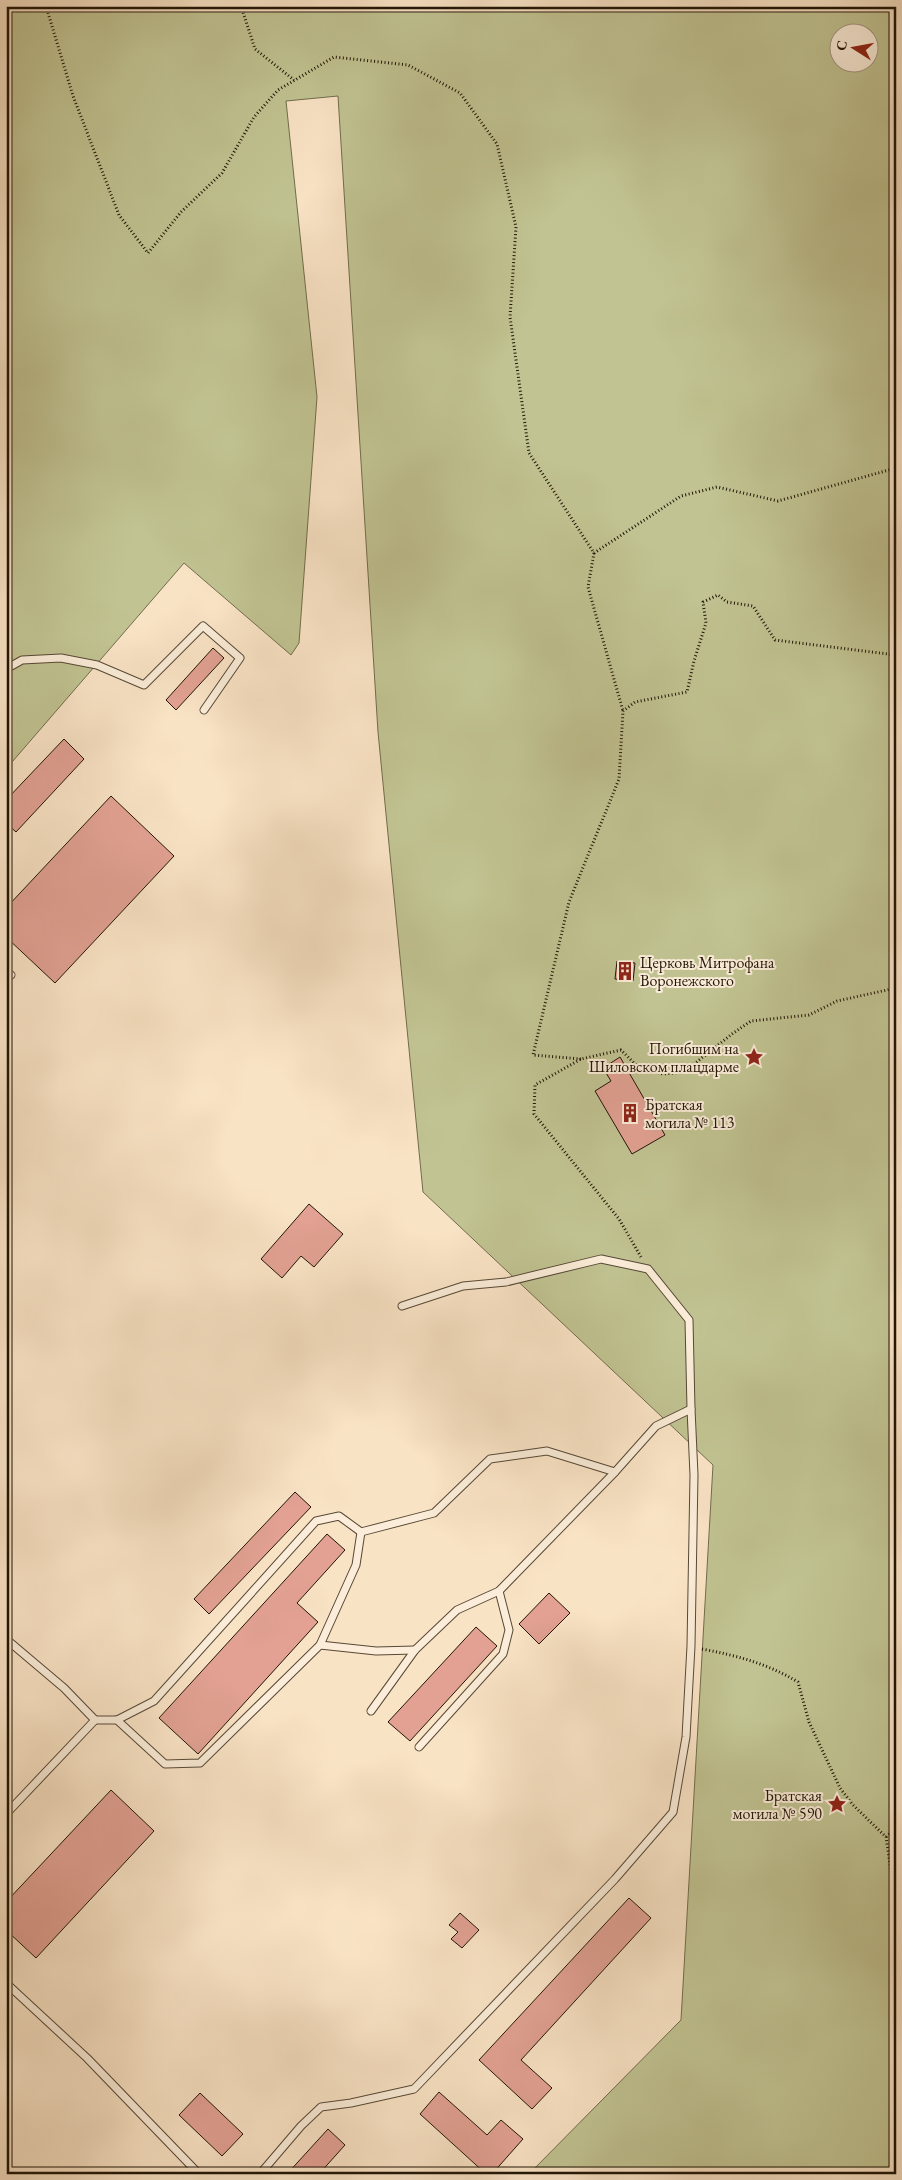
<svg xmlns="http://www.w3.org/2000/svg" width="902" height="2180" font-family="'EB Garamond',serif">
<rect width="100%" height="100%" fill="#f9e3c5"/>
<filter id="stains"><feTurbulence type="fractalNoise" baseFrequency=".004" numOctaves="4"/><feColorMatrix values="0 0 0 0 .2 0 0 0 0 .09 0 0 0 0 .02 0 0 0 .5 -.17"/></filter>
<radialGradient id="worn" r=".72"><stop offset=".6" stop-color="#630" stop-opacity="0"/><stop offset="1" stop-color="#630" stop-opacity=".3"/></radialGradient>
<path fill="#c1c392" stroke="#716c4c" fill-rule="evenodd" d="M 6,6 L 896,6 L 896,2174 L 529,2174 L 681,2020 L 713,1465 L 423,1192 L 378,732 L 338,96 L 286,101 L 317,397 L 299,643 L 291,655 L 184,563 L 6,769 ZM 840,32 L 870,32 L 870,62 L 840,62 Z"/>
<g fill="#e2a193" stroke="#211507">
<polygon points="213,648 224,658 176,710 166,700"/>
<polygon points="64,739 84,759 16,832 6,823 6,800"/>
<polygon points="111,796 174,856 55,983 6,937 6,908"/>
<polygon points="617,961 635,963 633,981 615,979"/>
<polygon points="620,1057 665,1135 632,1154 595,1091 611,1081 603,1068"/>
<polygon points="309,1204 343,1234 314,1267 301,1256 282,1278 261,1259"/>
<polygon points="295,1492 311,1507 209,1614 194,1599"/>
<polygon points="327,1534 345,1550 297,1603 318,1622 198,1754 159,1718"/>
<polygon points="549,1593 570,1613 539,1644 519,1624"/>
<polygon points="476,1627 497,1646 410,1741 388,1722"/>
<polygon points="111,1790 154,1831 36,1958 6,1930 6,1902"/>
<polygon points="629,1898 651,1918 521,2060 552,2088 532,2109 479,2060"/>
<polygon points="460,1913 479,1930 462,1948 451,1939 458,1932 449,1925"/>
<polygon points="439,2092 487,2135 501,2120 523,2139 492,2174 486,2174 420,2114"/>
<polygon points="200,2093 243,2134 222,2156 179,2115"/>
<polygon points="328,2129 345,2145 319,2174 287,2174"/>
</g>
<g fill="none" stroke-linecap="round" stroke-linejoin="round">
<g stroke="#574836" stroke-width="9">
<g id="lane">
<polyline points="6,669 22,660 61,658 97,665 144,685 203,626 240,658 204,710"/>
<polyline points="6,979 11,975"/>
<polyline points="402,1306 463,1286 506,1282 601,1259 648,1269 689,1320 691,1409"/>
<polyline points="6,1639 64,1688 95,1720 6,1814"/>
<polyline points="320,1645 356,1565 361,1532 434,1513 490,1459 547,1451 615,1472"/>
<polyline points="95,1720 117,1720 165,1764 200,1763 320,1645 376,1651 415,1650"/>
<polyline points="117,1720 154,1701 316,1521 339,1516 361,1532"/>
<polyline points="419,1747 503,1654 509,1630 499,1591"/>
<polyline points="6,1983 87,2058 199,2174"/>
<polyline points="260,2174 301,2126 321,2107 351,2103 414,2089 615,1879 673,1812 686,1737 691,1646 694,1475 691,1409 656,1426 615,1472 499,1591 457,1610 415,1650 371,1711"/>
</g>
</g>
<g stroke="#211507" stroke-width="3" stroke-dasharray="1 2.5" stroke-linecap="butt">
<polyline points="46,6 73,96 119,215 148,253 181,212 222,173 254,117 278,90 334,57 408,65 460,93 497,144 516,227 510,317 529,453 594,553 681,496 717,487 778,501 896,468"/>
<polyline points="241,6 255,49 294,80"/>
<polyline points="594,553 588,587 623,711"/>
<polyline points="581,1059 533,1055 569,902 619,779 623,711 635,702 687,692 694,661 706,623 703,602 718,595 727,602 753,606 775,640 896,655"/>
<polyline points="641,1257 619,1219 534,1114 535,1085 581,1059 621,1050 637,1066 663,1074 684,1072 732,1034 751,1021 809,1015 837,1001 896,988"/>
<path d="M 702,1649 C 738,1656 766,1663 798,1682 L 809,1722 L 840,1788 L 853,1805 L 886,1837 L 896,1904"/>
<polyline points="886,1837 896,1828"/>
</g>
<use href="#lane" stroke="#fbedd9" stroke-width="7"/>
</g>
<defs>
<g id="building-bare" transform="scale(1.5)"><path d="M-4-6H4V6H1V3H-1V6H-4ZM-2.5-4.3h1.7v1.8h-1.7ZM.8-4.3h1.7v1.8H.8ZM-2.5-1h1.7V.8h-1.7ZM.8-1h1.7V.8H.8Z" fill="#8f2418" stroke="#fbedd9" stroke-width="2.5" paint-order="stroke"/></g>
<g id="sight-bare" transform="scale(1.5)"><path d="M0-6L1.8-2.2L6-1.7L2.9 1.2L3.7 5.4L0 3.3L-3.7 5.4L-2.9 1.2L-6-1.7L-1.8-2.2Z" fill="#8f2418" stroke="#fbedd9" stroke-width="2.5" paint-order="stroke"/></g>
</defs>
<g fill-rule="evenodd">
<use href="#building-bare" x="625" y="971"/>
<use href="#sight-bare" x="754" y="1057"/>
<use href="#building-bare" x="630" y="1113"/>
<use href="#sight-bare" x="837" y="1804"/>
</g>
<g text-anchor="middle" stroke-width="4" stroke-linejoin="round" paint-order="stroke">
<g font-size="16" fill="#211507" stroke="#fbedd9" text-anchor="start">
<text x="640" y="968">Церковь Митрофана<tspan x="640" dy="18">Воронежского</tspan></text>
<text x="739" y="1054" text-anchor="end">Погибшим на<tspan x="739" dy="18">Шиловском плацдарме</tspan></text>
<text x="645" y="1110">Братская<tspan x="645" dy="18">могила № 113</tspan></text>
<text x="822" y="1801" text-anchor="end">Братская<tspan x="822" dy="18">могила № 590</tspan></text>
</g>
</g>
<rect width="902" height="2180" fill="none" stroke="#f9e3c5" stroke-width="25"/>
<rect x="8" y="8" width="887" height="2165" fill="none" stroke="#211507" stroke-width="2.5"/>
<rect x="12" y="12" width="877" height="2155" fill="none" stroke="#211507"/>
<g transform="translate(854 48) rotate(281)"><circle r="24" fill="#fbedd9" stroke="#a49785"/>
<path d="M0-4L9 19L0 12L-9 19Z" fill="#8f2418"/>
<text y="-8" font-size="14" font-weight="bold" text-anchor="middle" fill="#211507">С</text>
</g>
<rect width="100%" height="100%" filter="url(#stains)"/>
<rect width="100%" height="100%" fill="url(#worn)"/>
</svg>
